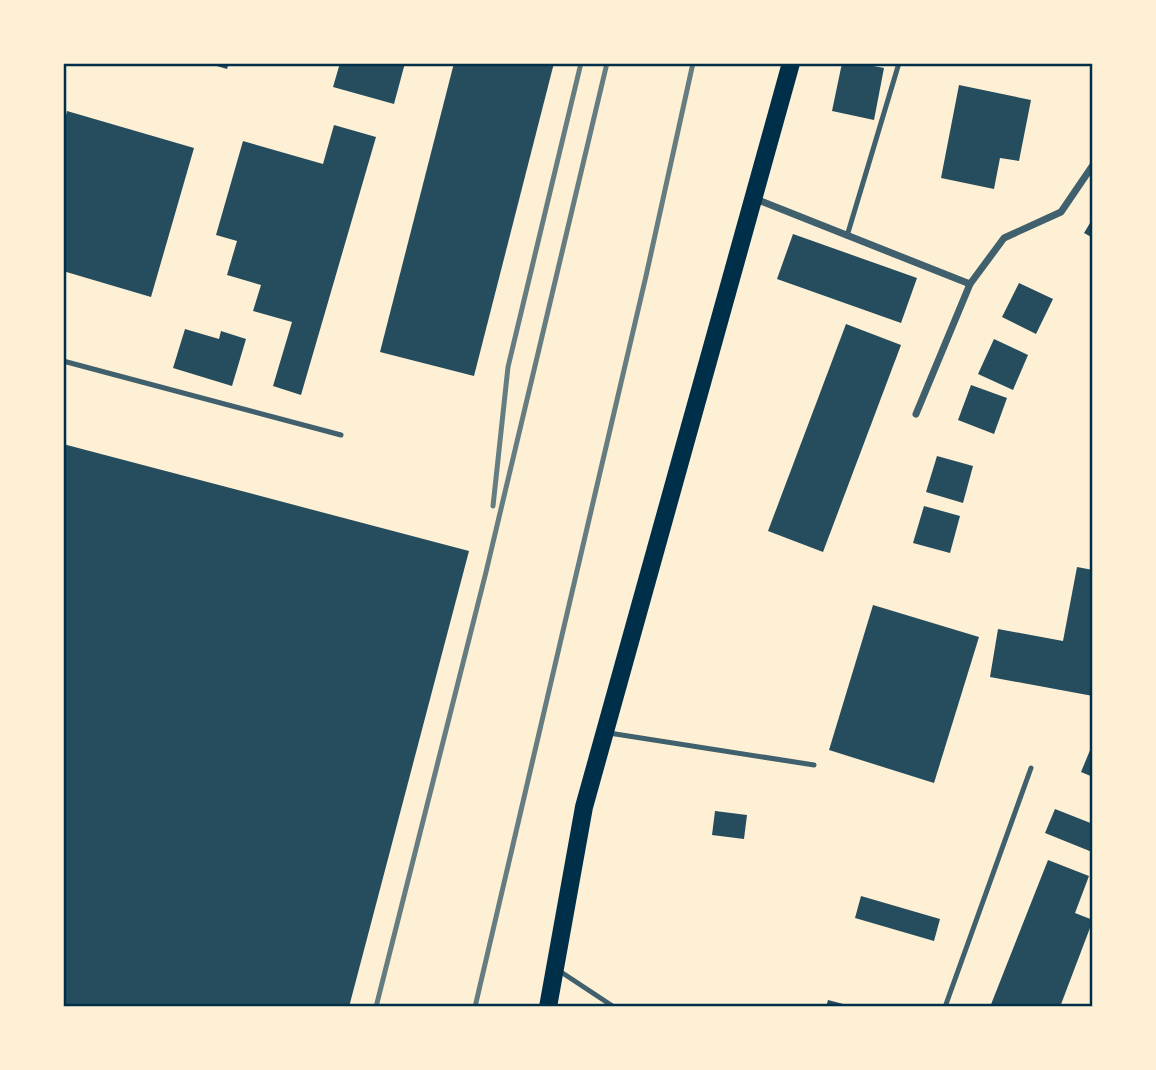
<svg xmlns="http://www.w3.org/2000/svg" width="1156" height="1070" font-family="Commissioner,sans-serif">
<rect width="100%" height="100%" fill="#fdf0d5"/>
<g fill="#264d5e">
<polygon points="206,63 229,63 227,69"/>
<polygon points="340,63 405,63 394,104 333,87"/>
<polygon points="454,63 554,63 474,376 380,352"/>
<polygon points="842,63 858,63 884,68 874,120 832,111"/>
<polygon points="959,85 1031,100 1019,161 1000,158 994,189 941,178"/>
<polygon points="67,111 194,148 151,297 63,271 63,127"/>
<polygon points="334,125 376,137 301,395 273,386 292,322 253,311 261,285 227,275 237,241 216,235 243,141 323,164"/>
<polygon points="1093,218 1093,238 1084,233"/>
<polygon points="793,234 917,278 901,323 777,279"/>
<polygon points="1019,283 1053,299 1036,334 1002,317"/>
<polygon points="846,324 901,345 823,552 768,531"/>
<polygon points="185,329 219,339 221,331 246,339 232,386 173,368"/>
<polygon points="994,339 1028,355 1013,390 978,374"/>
<polygon points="971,385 1007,398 994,434 958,420"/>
<polygon points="63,444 469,551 349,1007 63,1007"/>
<polygon points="937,456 973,466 963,503 926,492"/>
<polygon points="924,506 960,516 950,553 913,543"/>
<polygon points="1077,567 1093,570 1093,696 990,677 998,629 1063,641"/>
<polygon points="873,605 979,637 934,783 829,750"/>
<polygon points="1093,743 1093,777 1081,772"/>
<polygon points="1055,809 1093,824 1092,852 1045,833"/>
<polygon points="715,811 747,815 744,839 712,835"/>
<polygon points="1048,860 1089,876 1075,913 1093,920 1060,1007 990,1007"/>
<polygon points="861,896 940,919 934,941 855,918"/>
<polygon points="828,1000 851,1006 850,1007 826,1007"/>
</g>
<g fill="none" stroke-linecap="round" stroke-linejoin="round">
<g stroke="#3f606c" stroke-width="5">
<polyline points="847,236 899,63"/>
<polyline points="63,361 341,435"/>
<polyline points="609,733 814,765"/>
<polyline points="558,970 614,1007"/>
<polyline points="945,1007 1031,768"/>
</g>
<g stroke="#3f606c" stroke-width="7">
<polyline points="753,198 970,284"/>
<polyline points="916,414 970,284 1004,238 1061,212 1093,165"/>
</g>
<polyline stroke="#003049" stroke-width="18" points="548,1007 584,807 791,63"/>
<g stroke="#657d81" stroke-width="5">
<polyline points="493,506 508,367 581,63"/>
<polyline points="376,1007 486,572 607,63"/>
<polyline points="475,1007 646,276 693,63"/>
</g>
</g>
<rect width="1156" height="1070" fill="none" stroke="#fdf0d5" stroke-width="130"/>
<rect x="65" y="65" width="1026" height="940" fill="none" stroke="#003049" stroke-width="2.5"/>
</svg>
